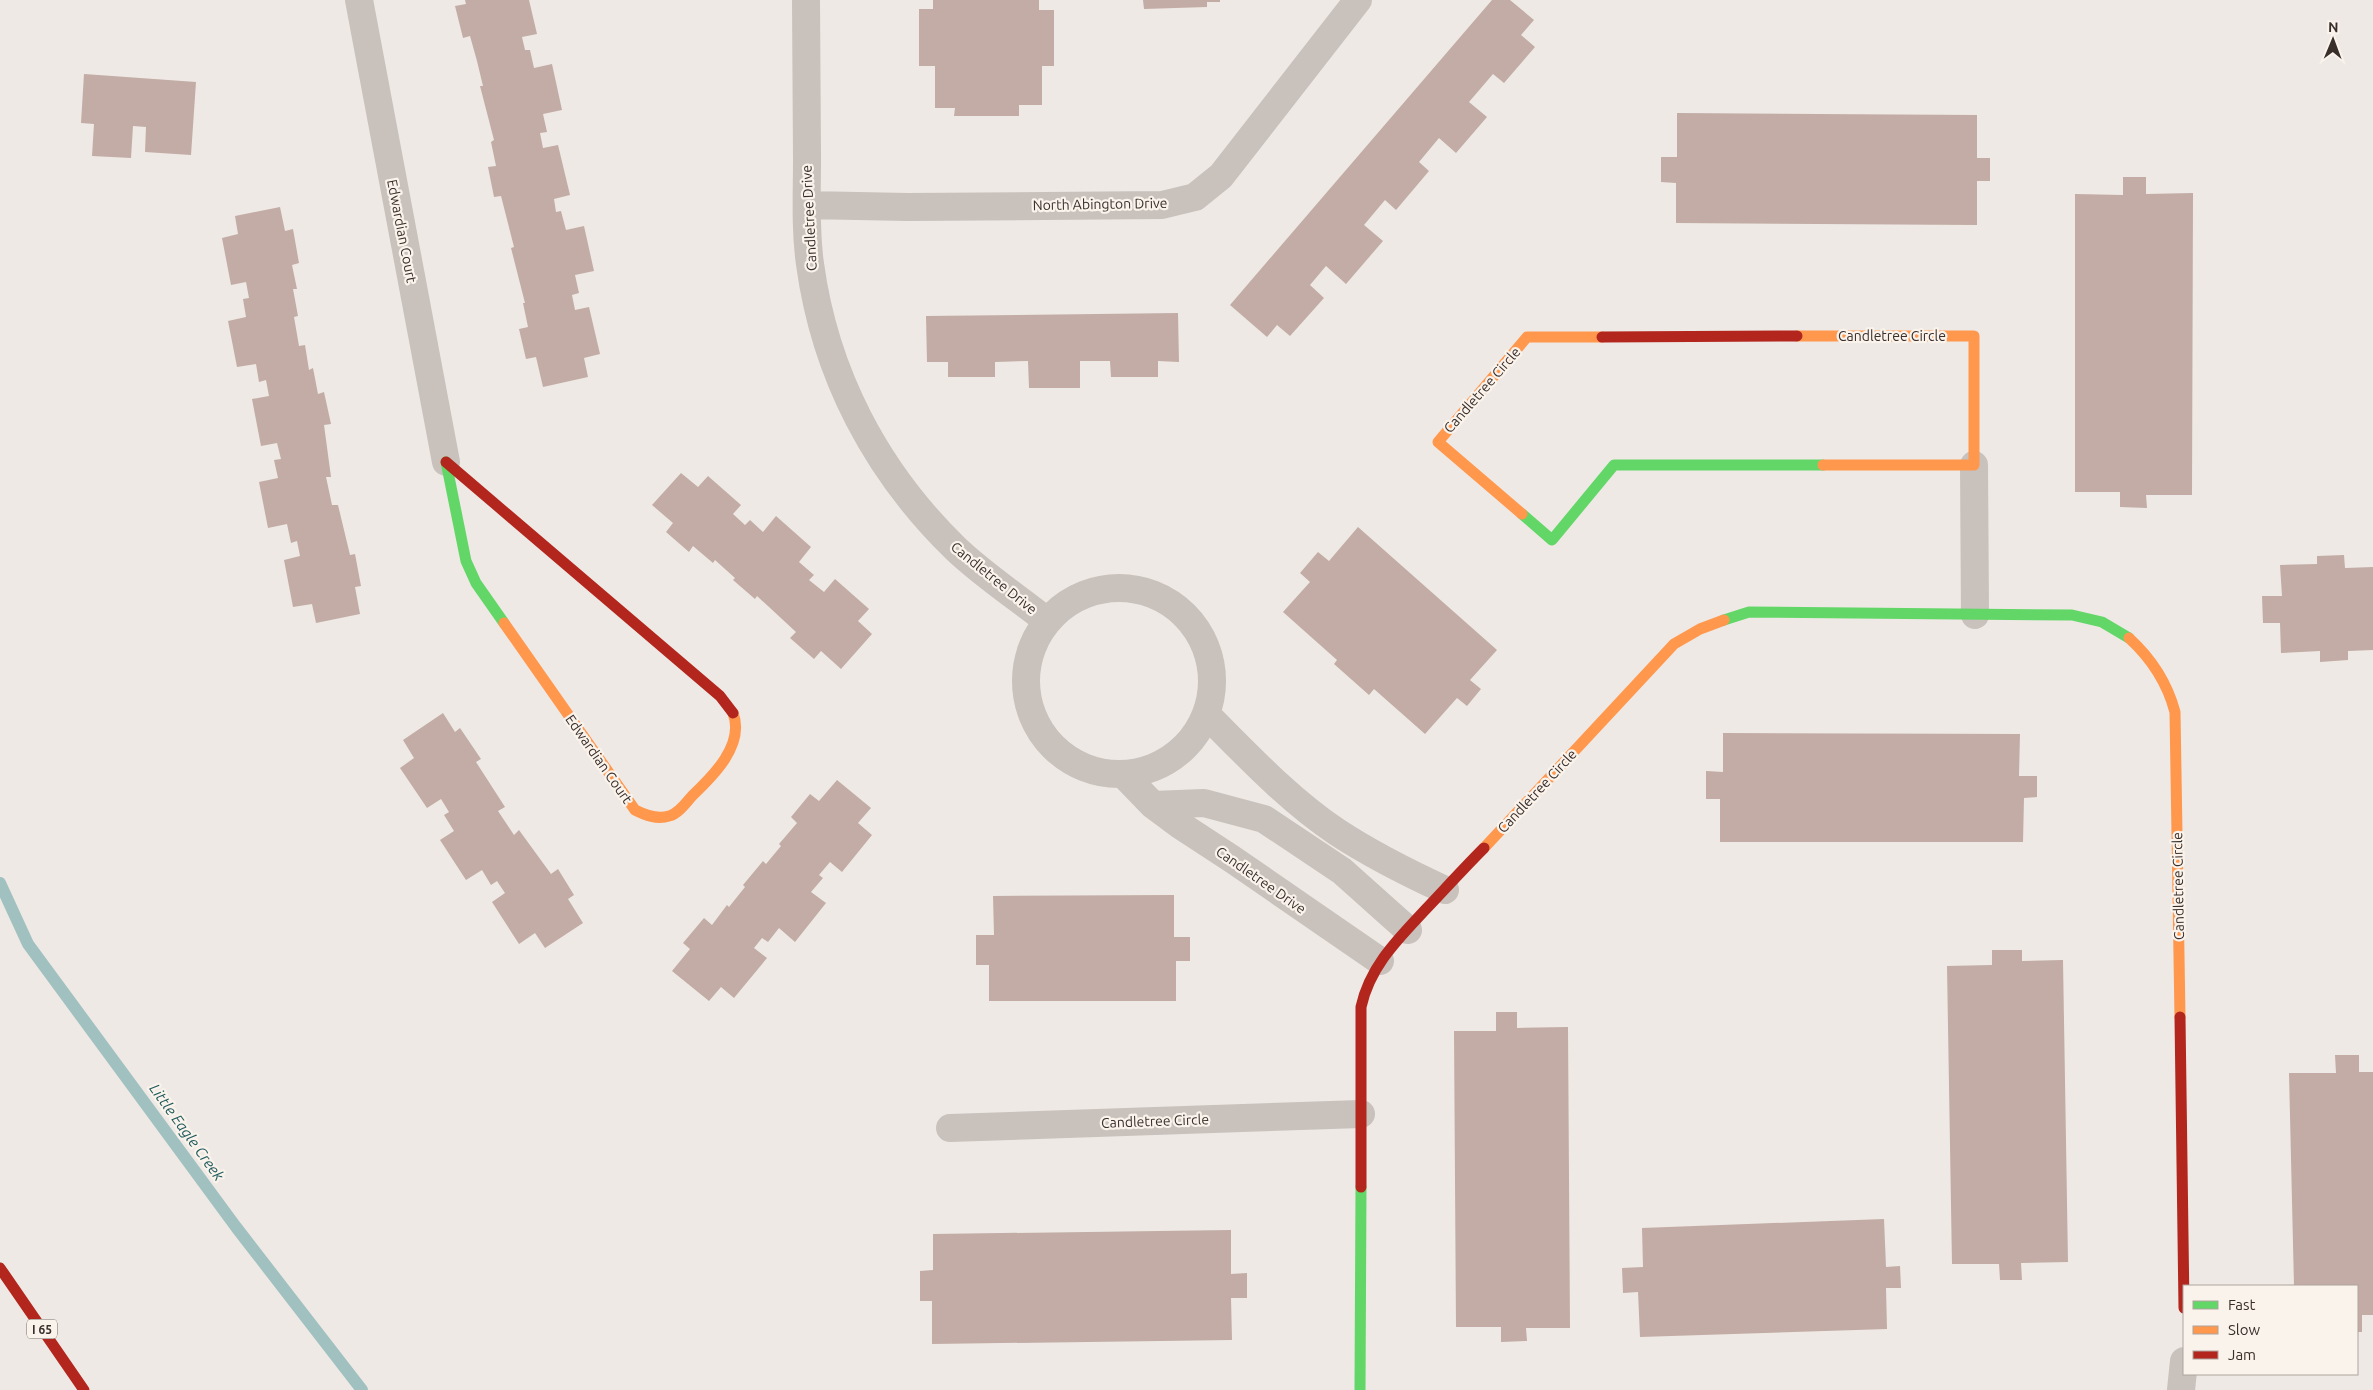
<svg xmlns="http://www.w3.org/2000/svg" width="2373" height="1390" viewBox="0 0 2373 1390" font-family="Ubuntu,sans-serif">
<rect width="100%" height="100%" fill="#eee9e4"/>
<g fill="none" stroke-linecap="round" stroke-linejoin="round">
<path stroke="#a0c1c0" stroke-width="12" d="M0,883L28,944L236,1227L362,1390"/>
</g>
<path fill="#c2aca5" d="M465,0H529L537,34L522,37L525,50H530L534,68L552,64L562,110L543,114L547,132L540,133L543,148L558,145L570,195L554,199L556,212L561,211L566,230L584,226L594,271L575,275L579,293L572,295L575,310L589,307L600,354L584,358L588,377L543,387L536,357L526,359L519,329L528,327L523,303H525L511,248L514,247L501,196L494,197L488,167L496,166L491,142L494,140L480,86H483L477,61L470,36L463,38L455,6L466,4Z
M933,0H1039V10H1054V66H1042V105H1019V116H954L955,108H935V66H919V9H933Z
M1143,0H1220V2H1207V7L1144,9Z
M1492,0H1510L1534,20L1521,35L1535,47L1504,83L1493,74L1469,102L1487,117L1456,153L1439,138L1419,162L1429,171L1396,210L1385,200L1364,225L1383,241L1346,284L1326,266L1310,285L1324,298L1290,336L1277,325L1267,337L1230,305Z
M84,74L196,82L191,155L145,152L146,127L133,126L131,158L92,156L94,124L81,123Z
M1677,113L1977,115V158H1990V181H1977V225L1676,223V183L1661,182V157H1677Z
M2123,177H2146V194L2193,193L2192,495H2146L2147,508L2120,507V492H2075V194L2123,195Z
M280,207L285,231L293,229L299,263L292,265L297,289H293L298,316L294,317L299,346L305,345L309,370L313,368L318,394L324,392L331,424L324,425L331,477H326L332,505H338L350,555L355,554L361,586L355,587L360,614L316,623L312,604L293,607L284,560L300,556L297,541L291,543L287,524L268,528L259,482L278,478L274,460L281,459L277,443L261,446L252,399L269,396L266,380L259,382L256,364L237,367L228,321L246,317L243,299L249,298L246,282L231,285L222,238L238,234L235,216Z
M1178,313L1179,362L1158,361V377H1111L1110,361H1080V388H1029L1028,361L995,362V377H948V362H927L926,316Z
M681,473L698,487L708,476L741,505L733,514L745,525L750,520L763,532L776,516L811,547L799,562L814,575L809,580L824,592L835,579L869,609L858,621L872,634L841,669L821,651L814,659L790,638L796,632L757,596L755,599L733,580L735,578L715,560L713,563L693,546L689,552L666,532L673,523L652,505Z
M1358,527L1497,650L1470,680L1481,689L1467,706L1457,698L1425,734L1374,689L1369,695L1334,664L1337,660L1283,612L1310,582L1300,573L1318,552L1329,561Z
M2344,555L2345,568L2373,567V650L2348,651V660L2320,662V651L2281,653L2280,623H2263L2262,596H2282L2280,565L2317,564V556Z
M443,713L455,732L460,728L481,759L476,762L505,807L498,811L514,835L519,830L551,874L558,869L574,895L568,899L583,923L545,948L535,933L519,944L492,902L505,893L497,881L491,885L482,870L466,880L440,840L454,831L444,815L449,812L441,799L427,808L400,768L414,758L403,740Z
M1723,733L2020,734L2019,776H2037V797L2024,798L2023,842H1720V799H1706V771L1723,772Z
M837,780L871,808L858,823L872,835L842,872L830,862L819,875L823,878L811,892L826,903L795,942L779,928L768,942L762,938L754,948L767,958L734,998L721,987L709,1001L672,971L690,949L683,943L704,918L712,925L727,905L729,907L745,887L743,885L763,861L766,864L781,846L779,844L797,823L791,817L810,794L819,801Z
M1174,895V937H1190V961H1176V1001H989V965H976V935H994L993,896Z
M1992,950H2022V961L2063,960L2068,1262L2021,1263L2022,1280H2000L1999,1264H1952L1947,966L1992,965Z
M1496,1012H1517V1028L1568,1027L1570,1328H1526L1527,1341L1501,1342V1327H1456L1454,1031H1496Z
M2335,1055H2359V1072H2373V1315H2362V1332H2357V1286H2294L2289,1073H2336Z
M1884,1219L1886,1267L1900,1266L1901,1288H1886L1887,1329L1640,1337L1638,1292L1623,1293L1622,1268L1643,1267L1642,1228Z
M1231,1230V1274L1247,1273V1298H1231L1232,1340L932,1344V1301H920V1271L933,1270V1234Z"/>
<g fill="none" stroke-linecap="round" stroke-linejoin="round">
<path stroke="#c8c1bc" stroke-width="28" d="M359,0L446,462
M806,0C806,53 807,106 807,159C807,194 805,229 810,264C825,374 876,471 955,548C983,575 1017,597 1047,621
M807,205L908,207L1162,205L1195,197L1221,176L1358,0
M1974,465L1975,615
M1026 681a93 93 0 1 1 186 0a93 93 0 1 1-186 0Z
M1206,714C1247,755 1289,800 1337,832C1372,855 1408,873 1445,890
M1124,775L1153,805L1180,825L1232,859L1380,961
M1153,805L1204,803L1264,819L1342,871L1408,930
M950,1128L1361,1114
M2181,1390L2184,1361"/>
<path stroke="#63d668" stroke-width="11" d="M446,462L466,561L476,583L504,623
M1522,514L1552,540L1614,465H1823
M1724,620L1749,612L2072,615L2102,622L2129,638
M1360,1390L1361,1187"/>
<path stroke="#ff974d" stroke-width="11" d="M1797,336H1974
M1823,465H1974V336
M1522,514L1438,442L1527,337H1602
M504,623L635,810C645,815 657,820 669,816C678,814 686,803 692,796C713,776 745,745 733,713
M2129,638C2152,659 2167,682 2175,712L2180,1017
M1484,848L1674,644L1700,629L1724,620"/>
<path stroke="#b3261e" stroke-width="11" d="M1602,337L1797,336
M446,462L720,696L733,713
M2180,1017L2184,1308
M1361,1187V1007C1370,966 1398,939 1426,909C1445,889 1464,868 1484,848
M0,1268L84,1390"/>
</g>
<g text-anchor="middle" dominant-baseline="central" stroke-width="4.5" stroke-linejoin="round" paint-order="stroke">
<rect fill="#faf3ec" stroke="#736964" stroke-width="1" x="27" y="1319.5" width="30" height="19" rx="4"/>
<g font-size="12" font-weight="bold" fill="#392e2a">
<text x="42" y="1329">I 65</text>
</g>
<g font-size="14" fill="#392e2a" stroke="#faf3ec">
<text transform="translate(1100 204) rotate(-1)">North Abington Drive</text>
<text transform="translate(809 218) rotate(-93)">Candletree Drive</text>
<text transform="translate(402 231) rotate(79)">Edwardian Court</text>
<text x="1892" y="336">Candletree Circle</text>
<text transform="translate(1482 390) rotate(-49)">Candletree Circle</text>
<text transform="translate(994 578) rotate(39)">Candletree Drive</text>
<text transform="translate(599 759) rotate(55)">Edwardian Court</text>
<text transform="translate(1537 791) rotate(-47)">Candletree Circle</text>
<text transform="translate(1261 880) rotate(35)">Candletree Drive</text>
<text transform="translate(2178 886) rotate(-91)">Candletree Circle</text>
<text transform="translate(1155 1121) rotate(-2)">Candletree Circle</text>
</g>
<g font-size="15" font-style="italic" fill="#1f5a5c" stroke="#faf3ec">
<text transform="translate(187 1132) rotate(54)">Little Eagle Creek</text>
</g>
</g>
<rect x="2183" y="1285" width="175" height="90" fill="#faf3ec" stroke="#ada49e"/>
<rect x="2193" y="1301" width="25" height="8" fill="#63d668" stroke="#ada49e"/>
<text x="2228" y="1310" font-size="15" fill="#392e2a">Fast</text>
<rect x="2193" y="1326" width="25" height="8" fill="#ff974d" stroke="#ada49e"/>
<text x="2228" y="1335" font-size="15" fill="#392e2a">Slow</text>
<rect x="2193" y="1351" width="25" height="8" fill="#b3261e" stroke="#ada49e"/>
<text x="2228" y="1360" font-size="15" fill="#392e2a">Jam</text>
<g transform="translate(2333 40) rotate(1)" stroke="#faf3ec" stroke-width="4" paint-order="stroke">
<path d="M0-4L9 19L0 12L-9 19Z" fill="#392e2a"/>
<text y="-8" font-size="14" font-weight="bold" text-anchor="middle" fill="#392e2a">N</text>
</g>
</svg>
